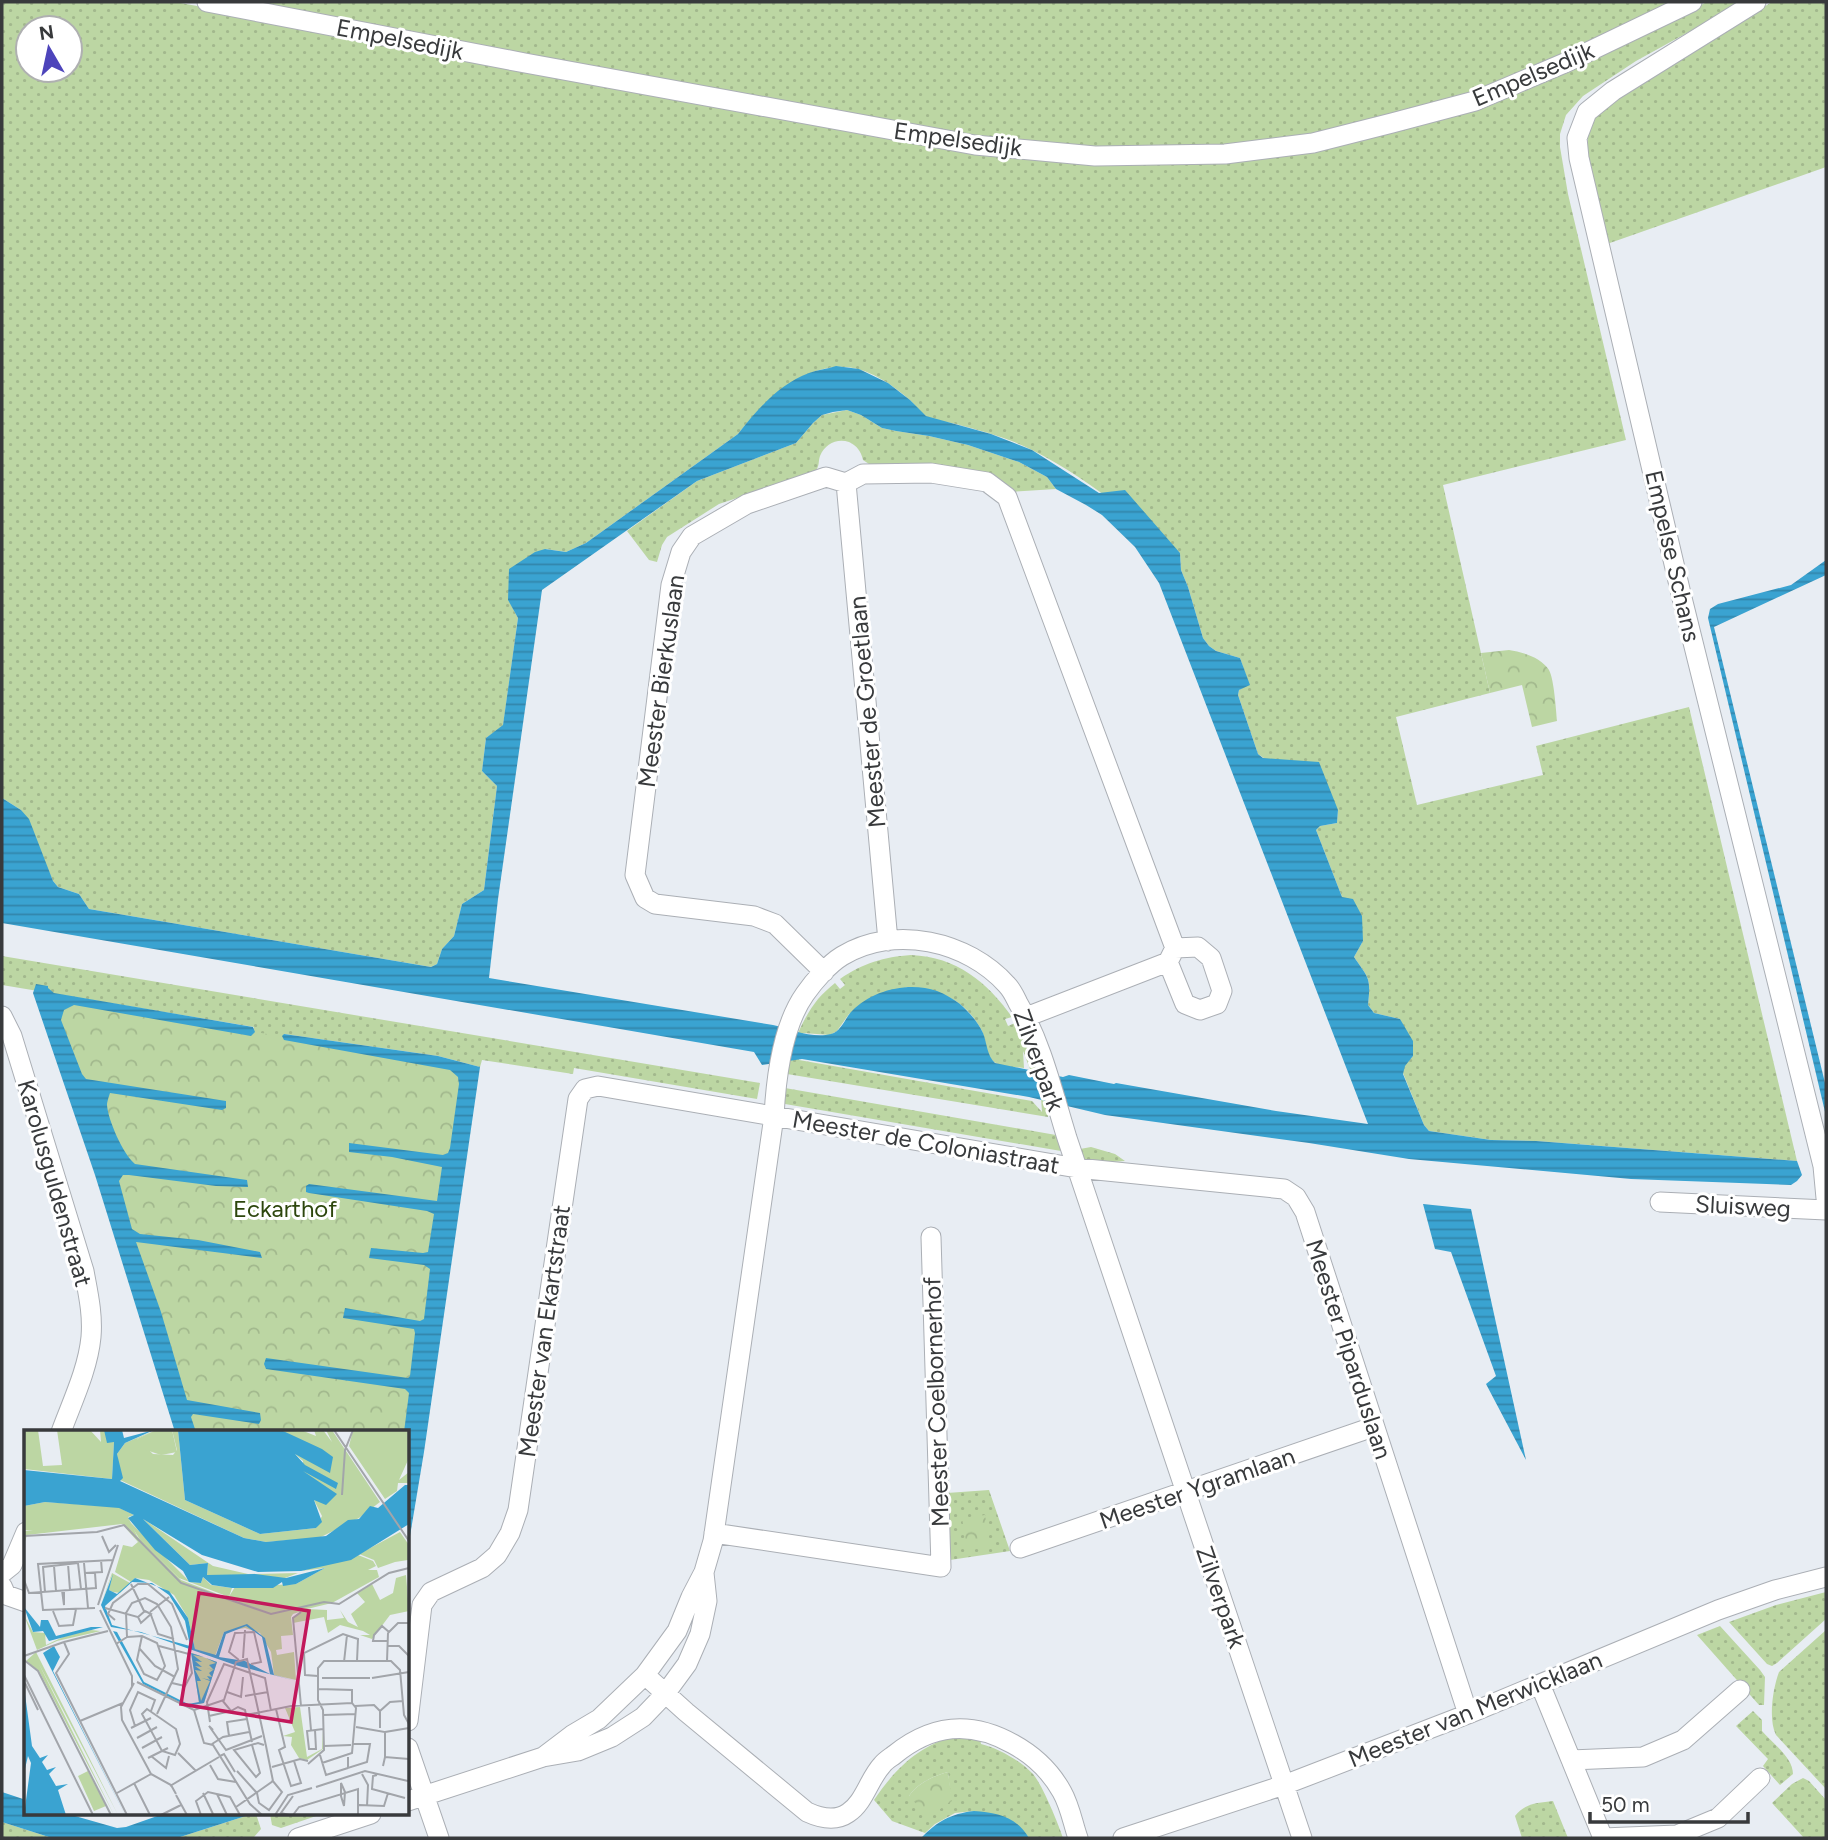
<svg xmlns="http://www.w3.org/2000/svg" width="1828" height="1840" viewBox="0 0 1828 1840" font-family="Figtree,sans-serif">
<defs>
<pattern id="grass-dots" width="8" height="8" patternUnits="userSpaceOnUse" patternTransform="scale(1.75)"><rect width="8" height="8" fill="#bcd6a3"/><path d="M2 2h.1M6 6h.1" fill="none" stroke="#a2b88d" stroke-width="1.8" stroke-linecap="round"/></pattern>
<pattern id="forest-crowns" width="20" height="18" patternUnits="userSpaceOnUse" patternTransform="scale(1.75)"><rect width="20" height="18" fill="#bcd6a3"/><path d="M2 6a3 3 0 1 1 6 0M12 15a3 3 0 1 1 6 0" fill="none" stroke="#a2b88d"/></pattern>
<pattern id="water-rules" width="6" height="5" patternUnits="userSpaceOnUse" patternTransform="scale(1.75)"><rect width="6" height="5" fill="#3aa3d1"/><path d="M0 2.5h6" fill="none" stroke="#3286ab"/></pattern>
</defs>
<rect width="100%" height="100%" fill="#e8edf3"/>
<path fill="url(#grass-dots)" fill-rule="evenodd" d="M2,2H175L639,87L989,155L1287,154L1619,45L1707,2H1743L1636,61L1583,96L1566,115L1560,134V147L1568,194L1626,440L1443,485L1490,693L1396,717L1417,805L1543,775L1536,746L1689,707L1797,1161L1536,1141L1491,1140L1429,1131L1424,1125L1403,1073L1404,1066L1413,1056L1400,1019L1374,1013L1368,1005C1371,977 1369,979 1354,957L1363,941L1342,897L1316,830L1320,826L1337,823L1338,810L1258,754L1238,695L1239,690L1249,684L1240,658L1216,651L1209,646L1203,638L1188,587L1181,570L1180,553C1132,517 1085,476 1032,450C1008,438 982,431 956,424C947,422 934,421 926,416C920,412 915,405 911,401C891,383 863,364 835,367C794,371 762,404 738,434L586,543L566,552L546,549L508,599L518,618L503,726L486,738L482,771L497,786L484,890L462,904L454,936L442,949L437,964L431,967L89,909L79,894L58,887L53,881L21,810L2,798ZM28,28H70V70H28Z
M246,2H1671L1554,59L1476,90L1423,108L1369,123L1253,146H1087L989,138L869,118Z
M1772,2H1826V167L1607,244L1587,155L1588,132L1593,118L1633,86Z
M847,410L861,415L882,428L896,431L929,436L968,445L1019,462L1047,477L1056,489L1010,492L872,466L863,460C861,451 857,446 849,442C837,438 825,444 820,456C818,462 820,465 815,472L719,504L667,537L662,545L657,562L649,560L627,531L697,481L796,443L813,423L822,415Z
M911,955C957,957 987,982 1012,1017L1005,1019L1008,1026L1015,1023C1028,1047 1047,1090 1048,1117L787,1074C790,1048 802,1019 818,999C823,993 829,988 835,983L840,989L845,985L840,979C863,963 884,957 911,955ZM907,987C939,989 964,999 981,1029C986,1038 985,1052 992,1060C998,1067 1015,1067 1024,1068L1023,1051L1041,1097L1042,1112L1032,1101L799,1060L803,1033L830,1035L837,1031L849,1014Z
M2,956L760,1083L757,1099L574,1068L573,1074L482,1060L480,1067L438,1056L284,1034L196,1432L254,1027L2,985Z
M785,1088L1056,1135L1061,1151L785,1104Z
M1091,1147L1115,1154L1125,1161L1111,1162L1087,1169L1080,1149Z
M989,1490L1010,1551L950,1560L947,1493Z
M1826,1592V1619L1777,1663L1772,1666L1767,1664L1729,1622L1776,1605Z
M1720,1626L1760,1670L1765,1677L1764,1705H1759L1697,1635Z
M1826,1630V1789L1776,1735C1768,1719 1773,1688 1779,1672Z
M1753,1711L1762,1720V1731C1772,1743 1793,1757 1793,1774L1780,1785L1763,1766L1768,1759L1736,1726Z
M956,1736L980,1738L981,1744C998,1748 1021,1761 1033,1774C1043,1786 1058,1823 1063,1838H1029L1025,1833L974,1811L955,1813L935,1824L925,1833L892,1821L874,1800C895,1769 919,1745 956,1736ZM948,1772L951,1801L909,1796C918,1783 933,1776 948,1772Z
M1803,1778L1809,1781L1826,1800V1838H1804L1772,1803L1792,1784Z
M1553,1801L1568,1838H1522L1515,1816C1525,1803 1538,1803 1553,1801Z
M252,1814H256L261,1829L253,1838H177Z
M270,1814H322L281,1828L272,1825Z
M2,1822L52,1838H2Z"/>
<path fill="url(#forest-crowns)" d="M1509,650C1522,652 1541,657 1549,670C1554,679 1556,709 1557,721L1532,727L1522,685L1490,693L1481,653Z
M39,995L478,1070L408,1432H180Z
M985,1515L990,1545L967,1549L962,1518Z
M948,1772L952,1801L928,1817L909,1796C918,1783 933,1776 948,1772Z"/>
<path fill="url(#water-rules)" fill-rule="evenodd" d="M836,366L859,369L888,383L910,400L926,416L991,434L1032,450L1099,493L1125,490L1180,553L1181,570L1188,587L1203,638L1209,646L1216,651L1240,658L1250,685L1239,690L1238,695L1258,754L1263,758L1319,762L1338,810L1337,823L1320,826L1316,830L1342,897L1353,899L1362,916L1363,941L1354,957C1369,979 1371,977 1368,1005L1374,1013L1400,1019L1413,1041V1056L1405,1066L1403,1074L1424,1125L1429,1131L1491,1140L1536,1141L1797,1161L1802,1175L1797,1181L1791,1185L1631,1179L1409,1159L1309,1143L1105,1115L1029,1097L802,1059L762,1065L754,1052L2,923V798L21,810L29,819L53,881L58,887L79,894L89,909L431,967L437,964L442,949L454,936L462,904L484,890L497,786L482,771L486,738L503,725L518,618L508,600L509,569L535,552L545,549L566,552L586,543L738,434C757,410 779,384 809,373C817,370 827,369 836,366ZM847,410L861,415L882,428L896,431L929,436L968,445L1019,462L1047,477L1056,489L1086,505L1102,515L1135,547L1159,583L1368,1124L1276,1111L1116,1083L1114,1084L1069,1075L1063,1077L995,1063C987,1056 987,1043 983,1033C978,1022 969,1012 960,1004C953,999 945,994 937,991C909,981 872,990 852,1011C845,1018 841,1032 831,1034C813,1039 790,1029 773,1025L489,978L498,899L542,590L697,481L796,443L813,423L822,415L833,412Z
M1826,560V575L1714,627L1826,1087V1116L1708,618L1710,609L1718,604L1791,585Z
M36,984L48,986V988L54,993L253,1027L255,1032L251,1036L74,1005L64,1010L61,1020L82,1074L86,1079L226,1101V1108L222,1110L110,1093C109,1096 107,1102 107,1105C108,1120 123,1154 135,1164L247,1180L248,1187L216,1186L129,1175H123L119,1181L132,1229L140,1234L198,1240L260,1252L262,1258L136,1242L161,1312L187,1400L260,1413L261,1420L259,1424L193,1414L191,1417L196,1432H175L95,1175L33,993Z
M284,1034L438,1056L480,1067L424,1452L408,1548V1432H404L409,1393L405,1389L266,1369L264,1364L266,1358L408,1378L410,1376L415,1333L414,1329L343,1318L345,1308L420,1321L424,1319L430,1269L424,1265L369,1258L371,1248L423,1253L428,1252L434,1214L427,1211L309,1193L306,1192V1186L309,1184L437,1201L442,1167L392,1157L349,1152V1143L443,1155L448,1153L450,1148L459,1084L458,1077L450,1070L284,1040L282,1036Z
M1423,1204L1471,1209L1526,1460L1486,1384L1496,1376L1451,1252L1435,1249Z
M2,1792L26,1800V1814H68L117,1828L126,1827L163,1814H252L177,1838H52L2,1822Z
M974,1811C997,1813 1016,1816 1029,1838H921C938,1821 950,1814 974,1811Z"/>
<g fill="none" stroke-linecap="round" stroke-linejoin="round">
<g stroke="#abafb5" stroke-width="21">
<path id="minor" d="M207,2L525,63L975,145L1095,156L1225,154L1313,143L1392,123L1475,101L1567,62L1692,2
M1756,2L1613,91L1587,112L1577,138L1579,158L1682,598L1823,1166L1826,1198
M846,483L888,941
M1168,962L1185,1004L1200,1010L1217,1004L1222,991L1211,958L1198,947L1175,948
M824,972L775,924L754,916L655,904L645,898L635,875L671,585L681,552L692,536L747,504L826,477L846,483L863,474L931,473L987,482L1007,497L1175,948L1168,962L1026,1017
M2,1016L12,1036L84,1271C88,1293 93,1314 91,1337C88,1369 72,1402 61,1432
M1660,1202L1826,1210
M714,1533L941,1567L931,1237
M1020,1548L1373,1427
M2,1573L12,1565L26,1532
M2,1586L6,1595L26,1602
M645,1675L686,1712L807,1812C820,1818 835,1822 848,1813C864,1803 869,1779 882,1765C885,1761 890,1758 894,1755C932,1724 970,1720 1013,1744C1033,1755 1051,1772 1062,1792C1070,1806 1073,1824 1078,1838
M1540,1684L1603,1838
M408,1721L422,1605L431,1592L482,1568L497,1555L510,1533L518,1510L578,1099L585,1089L598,1086L1077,1168L1284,1189L1296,1197L1305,1212L1468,1714
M408,1748L439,1838
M543,1757L572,1735L599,1719L645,1675L677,1631L691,1597L704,1572L713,1541L774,1116C776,1078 783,1025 805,994C814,981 829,964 842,956C894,924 968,941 1007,985C1012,990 1015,997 1018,1003C1042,1044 1053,1093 1067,1138L1302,1838
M1571,1760L1643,1757L1683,1740L1740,1690
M408,1801L543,1757L578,1751L612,1737L643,1717L665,1694L687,1664L700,1634L707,1601L704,1573
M298,1838L371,1814
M1123,1838L1284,1785L1468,1714L1718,1610L1775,1590L1826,1577
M1603,1838L1677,1835L1718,1818L1760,1778"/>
</g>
<use href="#minor" stroke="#fff" stroke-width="19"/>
</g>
<g text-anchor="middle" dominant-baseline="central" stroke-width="6" stroke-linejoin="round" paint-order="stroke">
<g font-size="24" fill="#383a3c" stroke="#fff">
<text transform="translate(400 39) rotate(11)">Empelsedijk</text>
<text transform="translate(1533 74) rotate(-23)">Empelsedijk</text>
<text transform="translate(958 139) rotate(8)">Empelsedijk</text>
<text transform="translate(1673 556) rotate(77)">Empelse Schans</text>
<text transform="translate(661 681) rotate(-82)">Meester Bierkuslaan</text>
<text transform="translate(867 712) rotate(-95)">Meester de Groetlaan</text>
<text transform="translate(1039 1060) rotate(70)">Zilverpark</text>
<text transform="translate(926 1142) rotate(10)">Meester de Coloniastraat</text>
<text transform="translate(55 1183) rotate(74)">Karolusguldenstraat</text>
<text transform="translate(1743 1206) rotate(3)">Sluisweg</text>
<text transform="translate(544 1331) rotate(-82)">Meester van Ekartstraat</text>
<text transform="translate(1349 1349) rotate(72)">Meester Piparduslaan</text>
<text transform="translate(936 1402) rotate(-92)">Meester Coelbornerhof</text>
<text transform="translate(1197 1488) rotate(-19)">Meester Ygramlaan</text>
<text transform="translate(1221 1597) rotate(71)">Zilverpark</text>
<text transform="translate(1475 1709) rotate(-22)">Meester van Merwicklaan</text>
</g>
<g font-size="24" fill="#2d460d" stroke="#fff">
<text x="285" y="1208">Eckarthof</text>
</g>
</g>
<g transform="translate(24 1430)">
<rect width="385" height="385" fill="#e8edf3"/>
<path d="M0,0H14L19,36L38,35L33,0H66L77,12L76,0H80L90,12L88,49L0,39ZM132,0L113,9L129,24L149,25L153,20L148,0H154L161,70L236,104L292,98L298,86L290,70L308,62L285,48L279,42V31L271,24L304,25L257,0H277L292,6L290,0H299L308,12L302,0H308L356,72L335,88L295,108L242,112L220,108L96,50L93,24L101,13ZM329,0H385V28L375,50L385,42V53H374L373,61L361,69L325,16ZM21,72L94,77L110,85L104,87L113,106L157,150L204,168L211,157L272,154L301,138L277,141L334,125L349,131L352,136L344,140H353L355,147L308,173L283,179L303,180V190L320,188L316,180L324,192L334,197L327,184L341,172L333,163L348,154L356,170L369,163L372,148L382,145L385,181L366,185L348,209L336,205H346L339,201L316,195L304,203L300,187L269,193V188L278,181L269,184L267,187L269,205L257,206L258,219L252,220L253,225L270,222L272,250L250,245L247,222L236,203L221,198L200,202L191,226L171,219L164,188L150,165L125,150L111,148L107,152L91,142L99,115L108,117L114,112L98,94L3,105L0,115V101L9,100H0V76ZM118,88L189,136L224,144L274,143L261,148L183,145L184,133L166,135ZM376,102L385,115V135L384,130L371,132L354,138L350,130L335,124ZM88,143L106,153L96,163L89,162L85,160L88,145L77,175ZM0,185L9,202L21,203L22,215L39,207L51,203L67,200L77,201L33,211L13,220ZM12,222L94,385L15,234L90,385L15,241L2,231ZM276,277L283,327L298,319V300L299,319L283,330L275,328L267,315L268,307L259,306L271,302L261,278ZM64,341L82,376L70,381L54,346Z" fill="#bcd6a3"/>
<path d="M132,0H148L153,22L137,25L119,19L113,9ZM102,88L166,152L177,153L179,147L187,155L208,158L205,167L155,148L117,111ZM168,223L193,232L180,273L175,274Z" fill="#bcd6a3"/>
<path d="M80,0H98L100,8L130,0L101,13L93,24L99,48L96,51L220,108L242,112L302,106L324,90L335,89L346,76L354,78L381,55H385V94L327,130L277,141L234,142L178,125L119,89L166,135L184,133L183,145L231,144L262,148L301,138L272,154L259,156L258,152L249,158H208L188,155L179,147L177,153L165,152L159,141L131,120L104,88L110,85L95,78L21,72L0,76V40L88,49L90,12L83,13ZM154,0H257L298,19L309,27L306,43L271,24L281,35L314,53L312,59L279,41L313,64L302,75L290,70L298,92L292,98L236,104L161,70ZM89,144L85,160L93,164L111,148L145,161L164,188L171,219L192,225L200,202L223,194L241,208L250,245L272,251L211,235L117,202L87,197L77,175ZM108,152L128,153L145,165L161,191L166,216L88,195L81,176ZM222,196L238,207L246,244L221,231L195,227L202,204ZM0,177L16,197L17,190H24L32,206L67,197H79L25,211L19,201L9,202ZM89,201L93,202L120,252L164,274L175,272L167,223L180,227L169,225L178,232L171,231L178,237L171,236L178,241L171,240L177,251H173L177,271L186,251L178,248L186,250L183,246L188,247L185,243L189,240L182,238L190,240L185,235L192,233L182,228L193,232L180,273L163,276L119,254ZM30,216L36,227L29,241L101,385L19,223ZM0,257L8,316L16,328L24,325L18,332L23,340L32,337L25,344L32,356L44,354L34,360L42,385H0L7,333L4,326L0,343Z" fill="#3aa3d1" fill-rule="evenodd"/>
<path fill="none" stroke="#a2a5aa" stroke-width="2" d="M310,0L385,111M318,65L321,20L329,0M0,106L73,102L100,95L157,153L247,184L300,172L315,174L365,143L385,138M78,106L85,122L92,115M60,133L64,178M44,134L46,160M30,136L32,161M61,143L78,142L77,130M0,150L5,163L72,158L71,143M107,154L120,181M38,160L40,175V160M21,162L19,137L54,133L57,159M74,175L94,115M71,178L19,180L14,134L89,130M81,178L114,187L117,193L127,184L121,181L114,187M76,180L108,246V256M29,181L35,196L49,195L52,179M126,182L145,167M277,182L269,188L277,276M127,185L134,204L150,209M91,190L84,184L89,173L114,154H124L148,174L163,210M103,207L118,206L133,213L141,236L133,250L120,244L113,230L118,206M363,211H349L350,205L358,196L365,202M40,212L45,224L32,243L103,385M40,212L84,201M92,214L103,207L102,183L108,173L121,168L133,174L147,197L154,239L133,284M135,216L165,224L168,243L161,256L148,253M364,216H375L385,226M115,218L131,236L151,247M0,226L40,212M219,228L221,200M0,230L14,241L87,385M215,230L205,222L211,203L230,202L237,232L227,234M363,231L364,203L374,193H385M320,232L323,205M0,245L69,385M294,246L281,245L280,223L319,204L334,209L333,231M298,248H346M348,248L385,242M113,252L170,280L180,313L189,315L226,374L238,385M1,253L14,280M110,253L97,277L98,290L127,344L147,355L152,364M294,259L328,260V273M203,262L217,267L219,247M221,266L244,262M198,270L207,281L214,277L221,280L228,312M331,276L350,275L356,281M285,277L287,300M123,279L152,299L156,314L151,325L138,321L118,284ZM252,279L261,317L255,320L267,356L277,353L270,331M170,280L200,270L212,232L223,229L242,316M222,285L267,276L328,273L332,278L328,323L298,333M299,285L332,284M185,286L207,281M56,291L99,273M186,292L183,272L200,234L241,248L247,281M111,296L106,280L114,262L131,270L127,281M332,297L361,302V327M107,298L127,288M356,298V281L366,272L379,271M189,300L185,296L202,320L238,306M291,300L292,319H285L283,301L299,299M361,302L385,298M205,306L203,292L223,289M113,308L133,297M188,314L199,307L225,302M228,315L236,343L232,347L210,320L234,313L240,315M300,316L327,315M118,318L138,307M154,323L172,341M296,325L302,345L324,338M127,326L142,338L145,326M196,326L200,324L211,342M324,327V338L343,332L346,314H328M124,328L144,318M284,334L300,320L299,280L294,270V238L300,231H367L376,240L380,285L385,294M186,335L194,349L212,352M359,336L361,327L385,329M248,337L276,329L284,331M213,341L233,363L235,373L245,380L258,362L248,350M338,344L344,355L343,376M353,345L349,346L348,359L381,368M110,353L126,385M317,353L321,362L320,376L317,366ZM146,356L195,327M292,357L341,341L384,351M93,363L127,344M179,363L189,384M193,364L203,385M152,365L163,385M335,375L360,376L364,363M212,377L249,351L242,316M137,385L157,375M177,385L172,371L184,362L206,367L216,385M251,385L264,365L288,358M265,385L257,383L269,366M269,385L275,377L334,359V384"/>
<path fill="#c2185b" fill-opacity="0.15" stroke="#c2185b" stroke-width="3.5" d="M175,163L285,181L267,292L157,274Z"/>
<rect width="385" height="385" fill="none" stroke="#383a3c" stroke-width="3.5"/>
</g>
<rect width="1828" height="1840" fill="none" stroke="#383a3c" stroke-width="7"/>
<g transform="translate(49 49) rotate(351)"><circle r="33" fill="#ffffff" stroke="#afb0b1" stroke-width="2"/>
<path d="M0-5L12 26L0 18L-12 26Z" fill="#4d44bb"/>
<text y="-10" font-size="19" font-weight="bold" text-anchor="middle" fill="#383a3c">N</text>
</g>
<path d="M1590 1812v10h158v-10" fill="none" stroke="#383a3c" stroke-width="3.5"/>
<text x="1601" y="1812" font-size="21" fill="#383a3c" stroke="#ffffff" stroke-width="5" paint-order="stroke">50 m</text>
</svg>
